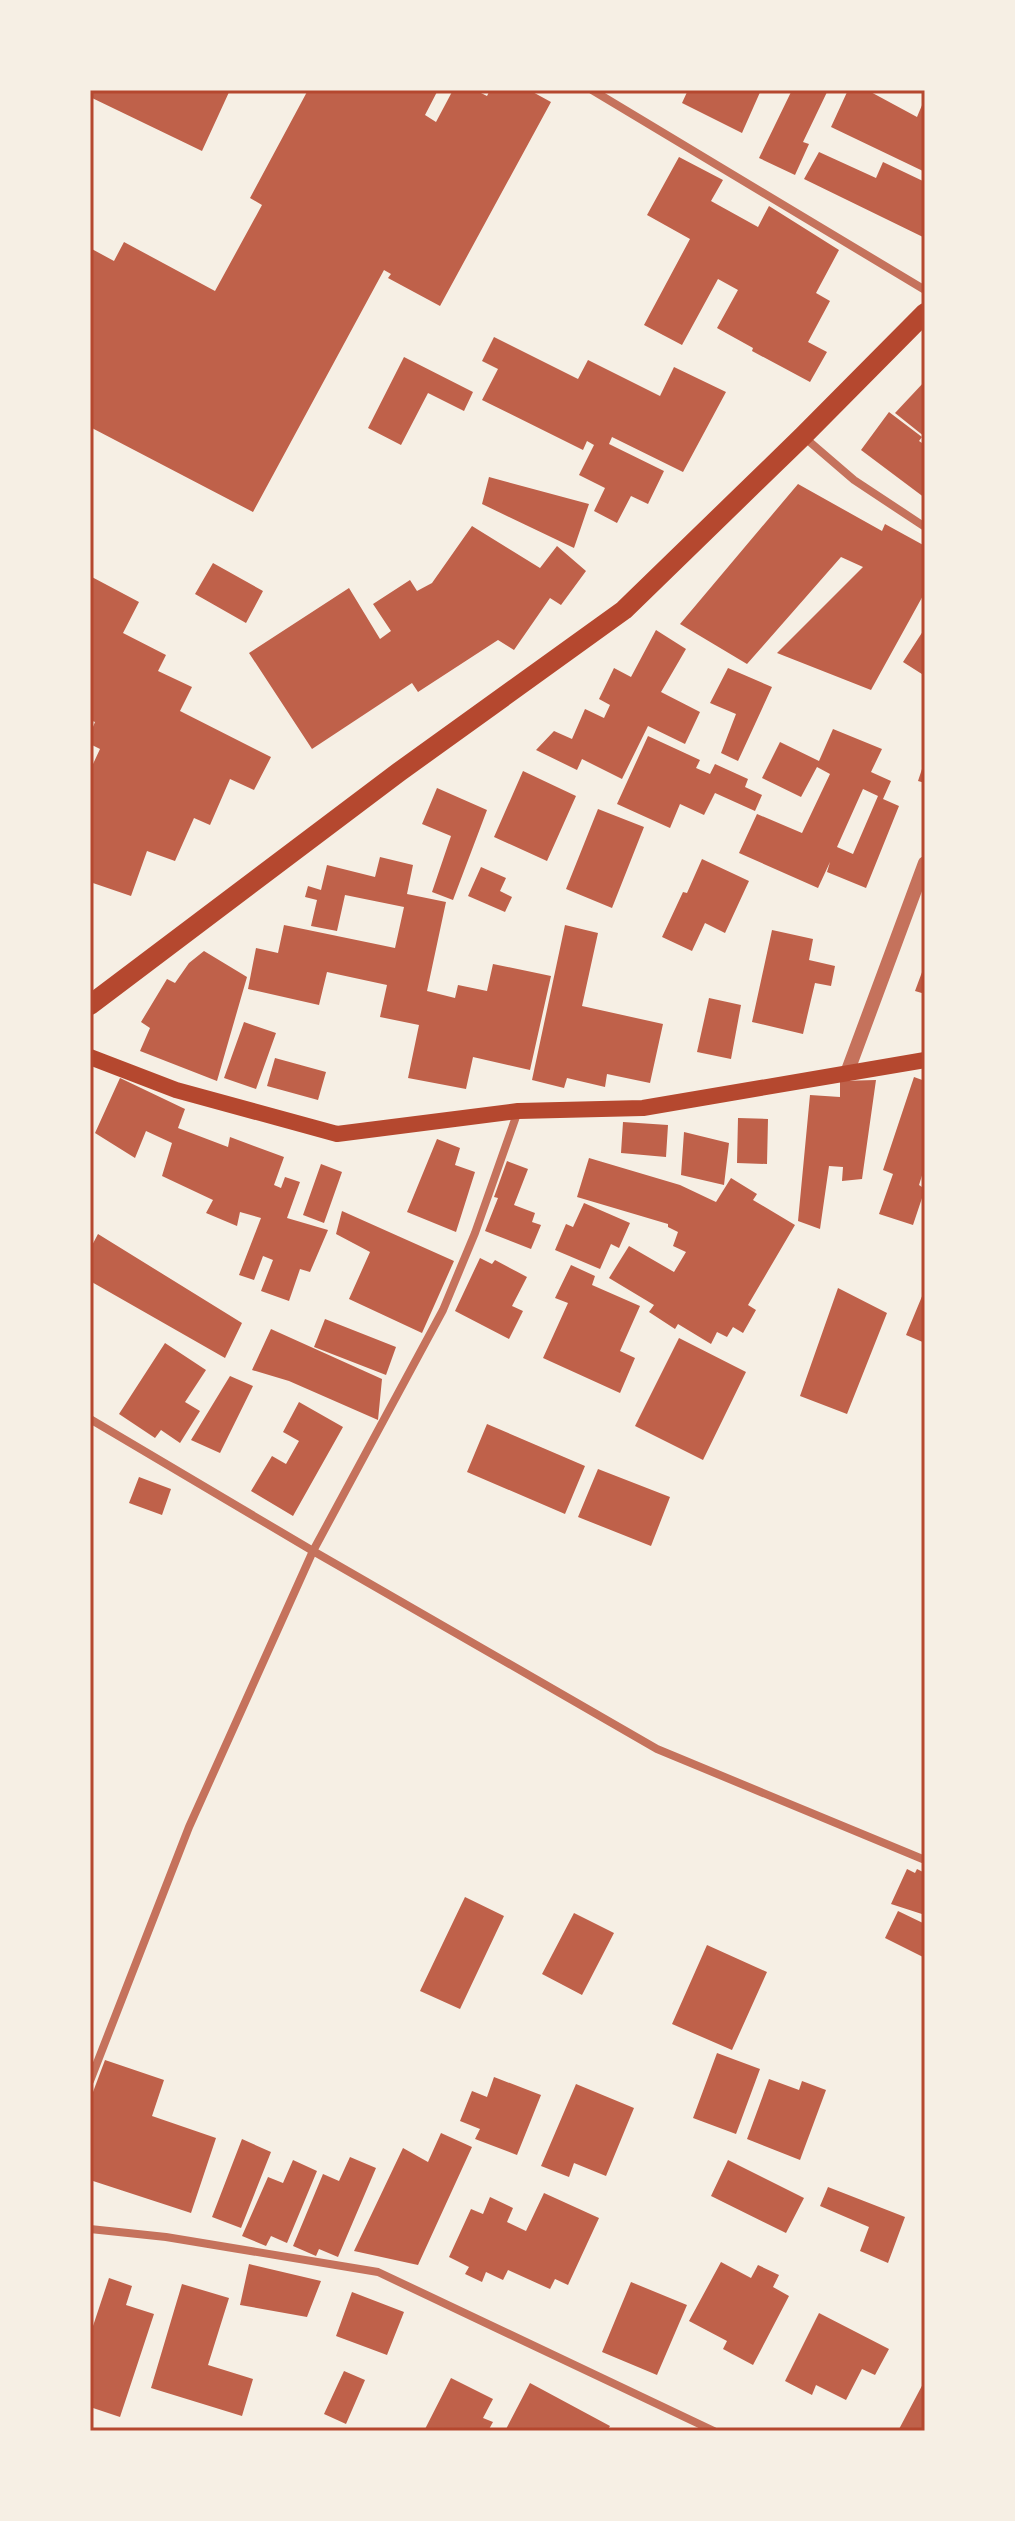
<svg xmlns="http://www.w3.org/2000/svg" width="1015" height="2521" viewBox="0 0 1015 2521" font-family="'Open Sans',sans-serif">
<rect width="100%" height="100%" fill="#f6efe4"/>
<path fill="#bf614a" fill-rule="evenodd" d="M90,90H230L202,151L90,97Z
M308,90H438L425,115L436,122L453,90H475L487,96L490,90H529L551,102L440,306L388,278L391,274L384,270L253,512L90,427V248L114,261L124,242L215,291L262,205L250,198Z
M688,90H761L742,133L682,103Z
M792,90H828L803,142L809,144L795,175L759,158Z
M848,90H867L917,117L925,98V172L831,127Z
M819,152L876,178L883,162L925,182V238L804,179Z
M679,157L723,180L711,201L758,227L769,206L839,250L816,293L830,301L808,342L827,352L810,382L752,351L753,348L717,328L738,290L718,279L682,345L644,325L690,239L647,215Z
M494,337L578,379L588,360L660,396L674,367L726,392L683,472L612,437L609,444L664,471L648,504L631,496L617,523L594,511L605,488L579,475L594,445L587,441L583,450L482,400L498,369L482,361Z
M404,357L473,392L464,411L428,393L401,445L368,428Z
M925,381V437L895,413Z
M889,412L922,437L919,441L925,445V498L861,450Z
M489,477L589,504L574,548L482,504Z
M798,484L882,531L885,524L925,546V592L871,690L777,653L863,567L841,557L747,664L680,624Z
M472,526L540,568L557,546L586,571L561,605L550,598L514,650L498,640L418,692L412,683L312,749L249,653L349,588L380,639L391,631L373,604L410,580L417,591L432,583Z
M213,563L263,591L246,623L195,594Z
M90,576L139,602L123,633L166,655L158,671L192,687L180,711L271,757L254,790L230,779L210,825L194,818L175,861L147,851L131,896L90,882V763L93,764L100,749L90,744V734L95,722L90,720Z
M925,628V676L903,662Z
M656,630L686,649L661,692L700,712L685,744L648,726L622,779L582,759L577,770L536,750L554,731L572,739L585,709L604,718L610,705L599,699L614,668L631,677Z
M728,668L772,687L738,761L721,753L736,714L710,703Z
M833,729L882,749L871,772L891,781L883,799L899,806L866,888L827,872L830,862L818,888L739,853L757,814L802,833L830,774L817,767L801,797L762,778L780,742L819,761ZM863,789L878,796L853,854L837,847Z
M648,736L700,760L696,768L710,774L715,764L748,779L745,787L762,795L755,811L715,793L704,815L680,804L670,828L617,804Z
M925,760V783L918,781Z
M523,771L576,796L547,861L494,837Z
M437,788L487,810L453,900L432,892L451,836L422,824Z
M598,809L644,827L612,908L566,889Z
M380,857L413,865L407,894L446,902L427,991L455,998L458,985L487,991L493,964L551,976L530,1070L473,1057L466,1089L408,1078L419,1025L380,1017L387,985L327,972L319,1005L248,989L256,948L278,953L284,925L395,948L404,907L345,895L337,931L311,926L317,900L305,897L308,886L321,890L327,865L375,877Z
M702,859L749,881L725,933L705,923L692,951L662,937L683,892L687,893Z
M481,867L506,878L500,891L512,897L505,912L468,896Z
M565,925L598,933L582,1006L663,1024L650,1083L607,1074L605,1087L567,1078L564,1088L532,1080Z
M772,930L813,939L809,960L835,966L831,986L815,983L803,1034L752,1022Z
M204,951L247,977L217,1081L140,1051L150,1028L141,1022L167,979L175,983L189,963Z
M925,964V994L915,991Z
M709,998L741,1005L731,1059L697,1052Z
M244,1022L276,1033L256,1089L224,1078Z
M275,1058L326,1072L318,1100L267,1086Z
M914,1077L925,1081V1166L919,1185L925,1189L913,1225L879,1214L893,1174L883,1170Z
M120,1078L185,1109L178,1128L228,1147L230,1137L284,1157L274,1185L281,1188L285,1177L300,1182L287,1218L328,1230L310,1272L300,1269L289,1301L261,1291L273,1260L263,1256L254,1280L239,1275L261,1218L240,1212L237,1226L206,1213L213,1200L162,1176L172,1143L146,1131L135,1158L95,1133Z
M876,1080L862,1179L842,1181L843,1167L829,1166L820,1229L798,1221L810,1095L840,1097V1081Z
M738,1118L768,1119L767,1164L737,1163Z
M623,1122L668,1125L666,1157L621,1153Z
M684,1132L729,1143L724,1185L681,1175Z
M437,1139L460,1148L455,1165L475,1172L456,1232L407,1212Z
M589,1158L680,1185L716,1202L731,1178L757,1194L753,1200L795,1225L748,1305L756,1310L743,1333L733,1327L727,1337L717,1332L711,1344L678,1324L675,1329L649,1312L654,1305L609,1278L629,1246L674,1272L686,1252L673,1246L678,1232L668,1227V1224L577,1197Z
M507,1161L528,1169L514,1205L535,1213L532,1222L541,1225L531,1249L485,1231L498,1198L494,1197Z
M321,1164L342,1172L324,1223L303,1215Z
M584,1203L630,1223L619,1248L611,1244L600,1269L555,1250L566,1224L573,1227Z
M342,1211L454,1261L422,1333L349,1299L370,1252L336,1234Z
M98,1234L242,1323L225,1358L90,1281V1249Z
M480,1258L492,1264L495,1260L527,1277L512,1306L523,1311L509,1339L455,1311Z
M571,1265L595,1276L592,1285L640,1306L620,1351L635,1358L620,1393L543,1358L568,1303L555,1298Z
M838,1288L887,1313L847,1414L800,1396Z
M925,1289V1343L906,1335Z
M325,1319L396,1347L386,1375L314,1347Z
M271,1329L382,1379L378,1420L289,1381L252,1370Z
M679,1338L746,1372L703,1460L635,1426Z
M165,1343L206,1370L185,1402L200,1411L180,1443L161,1430L155,1438L119,1414Z
M230,1376L253,1386L220,1453L191,1440Z
M299,1402L343,1427L293,1516L251,1491L272,1456L286,1464L299,1441L283,1432Z
M487,1424L585,1466L565,1514L467,1472Z
M598,1469L670,1497L651,1546L578,1517Z
M139,1477L171,1489L162,1515L129,1503Z
M907,1869L915,1873L917,1869L925,1873V1915L891,1904Z
M465,1897L504,1916L460,2009L420,1991Z
M898,1911L925,1924V1958L885,1938Z
M574,1913L614,1933L582,1995L542,1974Z
M707,1945L767,1972L732,2050L672,2024Z
M717,2053L760,2069L736,2134L693,2118Z
M105,2060L164,2080L152,2116L216,2138L191,2213L90,2180V2100Z
M494,2077L541,2095L517,2155L475,2139L480,2129L460,2121L472,2091L487,2097Z
M769,2079L799,2090L802,2081L826,2090L800,2160L747,2139Z
M576,2084L634,2108L606,2176L574,2163L569,2177L541,2166Z
M441,2133L472,2147L418,2265L354,2251L403,2148L428,2162Z
M242,2139L271,2152L241,2228L212,2217Z
M350,2157L376,2168L338,2257L319,2249L316,2256L293,2246L323,2174L339,2181Z
M293,2160L317,2171L287,2243L271,2236L266,2246L242,2236L268,2177L283,2183Z
M728,2160L804,2198L786,2233L711,2196Z
M828,2187L905,2217L888,2263L860,2251L869,2227L820,2206Z
M544,2193L599,2218L568,2285L555,2279L550,2289L508,2270L503,2280L486,2272L482,2282L465,2274L469,2267L449,2257L471,2209L483,2214L490,2197L513,2208L507,2222L526,2231Z
M721,2262L751,2278L758,2265L779,2275L773,2287L789,2296L753,2365L723,2349L727,2341L689,2321Z
M249,2264L321,2281L307,2317L240,2305Z
M109,2278L132,2286L126,2305L154,2314L120,2417L90,2407V2335Z
M631,2282L687,2305L657,2375L602,2352Z
M182,2284L229,2298L208,2365L253,2379L242,2416L151,2388Z
M352,2292L404,2312L387,2355L336,2336Z
M819,2313L889,2349L875,2375L862,2369L846,2400L816,2385L812,2395L785,2381Z
M344,2371L365,2380L346,2424L324,2414Z
M451,2378L493,2399L483,2418L493,2422L488,2431H424Z
M925,2380V2431H898Z
M530,2383L610,2426L607,2431H505Z"/>
<g fill="none" stroke-linecap="round" stroke-linejoin="round">
<path stroke="#c5725c" stroke-width="8" d="M592,90L925,290
M804,437L854,480L925,527
M90,1419L313,1551L657,1749L925,1860
M90,2081L189,1827L313,1551L443,1310L475,1233L518,1111
M90,2229L166,2237L378,2272L714,2431"/>
<path stroke="#c5725c" stroke-width="14" d="M847,1073L925,863"/>
<path stroke="#b5482f" stroke-width="16" d="M90,1057L176,1090L337,1134L518,1111L643,1108L925,1060"/>
<path stroke="#b5482f" stroke-width="20" d="M90,1005L399,772L624,610L803,436L925,313"/>
</g>
<rect width="1015" height="2521" fill="none" stroke="#f6efe4" stroke-width="184"/>
<rect x="92" y="92" width="831" height="2337" fill="none" stroke="#b5482f" stroke-width="3"/>
</svg>
